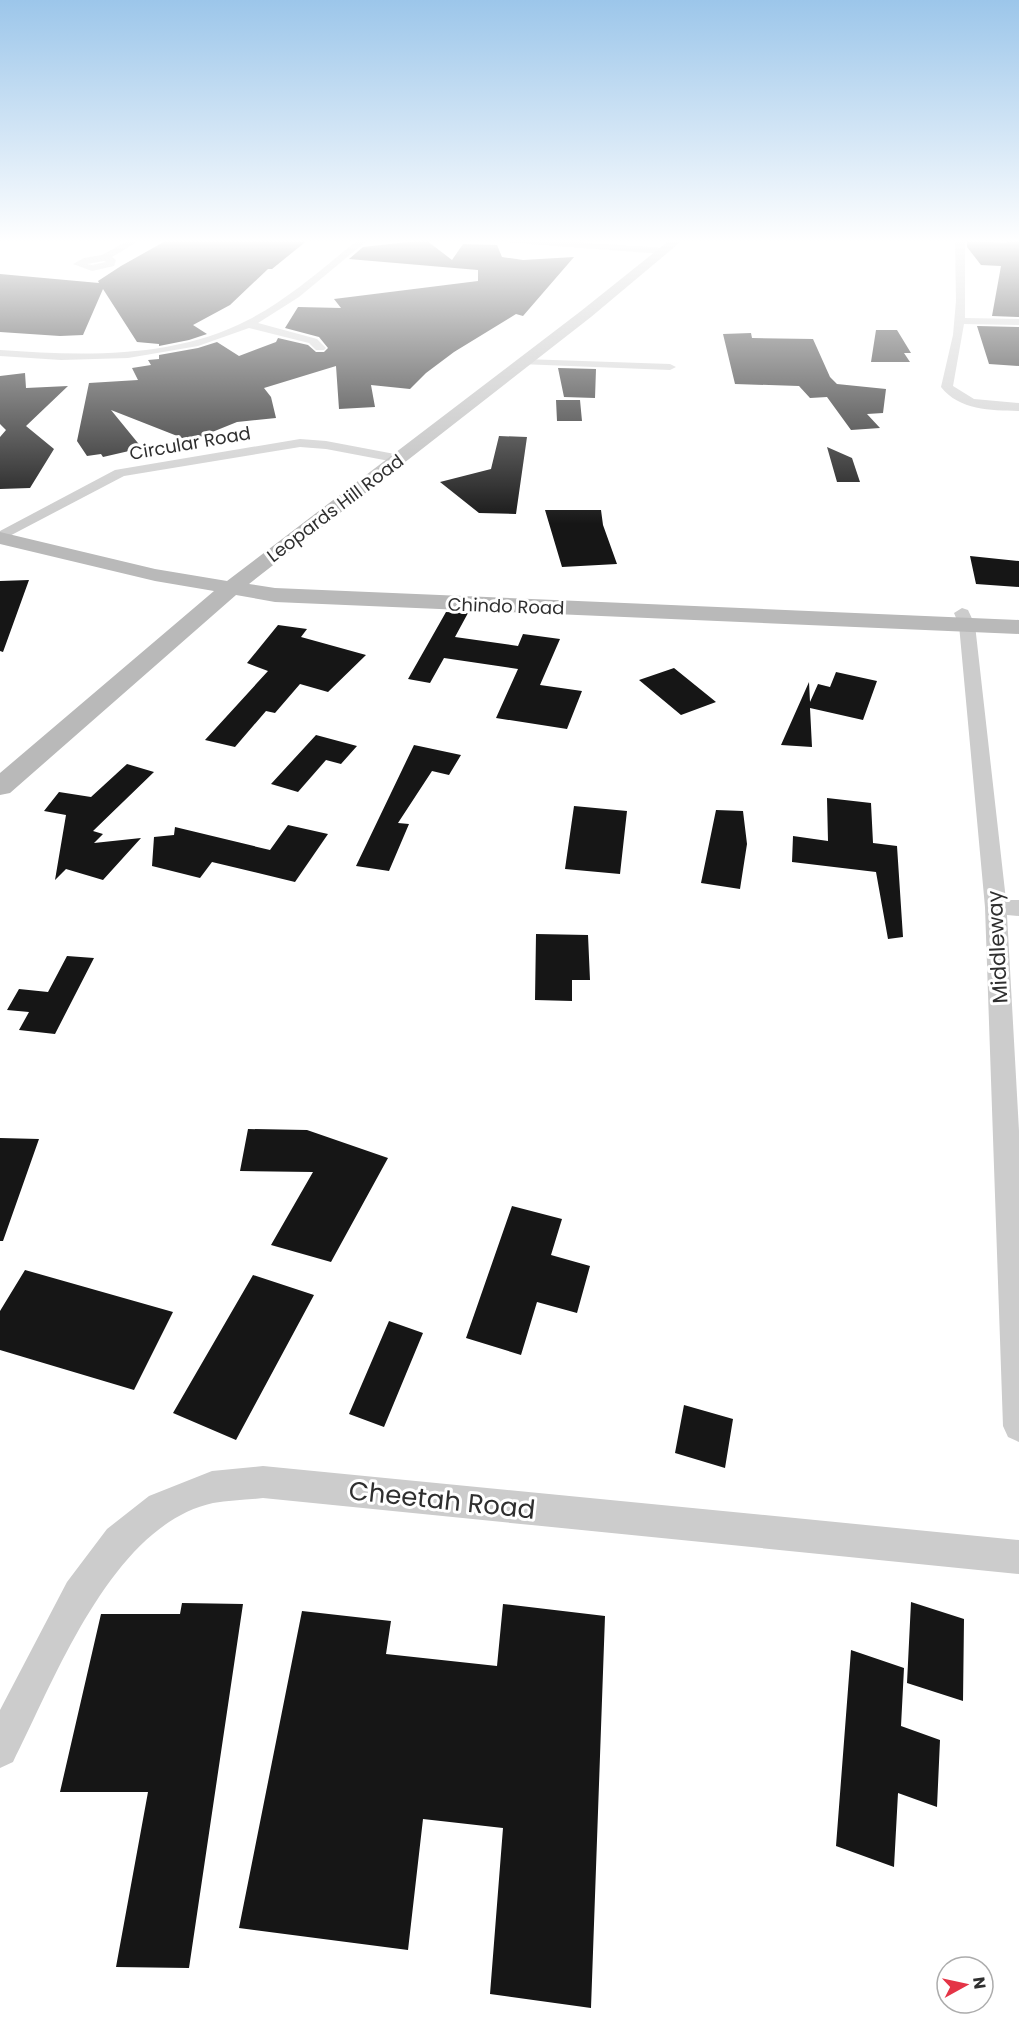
<svg xmlns="http://www.w3.org/2000/svg" width="1019" height="2039" viewBox="0 0 1019 2039" font-family="Poppins,sans-serif">
<rect width="100%" height="100%" fill="#fff"/>
<path fill="#161616" d="M169,239H309L272,269H268L230,305L193,325L207,334L189,340L159,346V344L137,342L103,289L83,335L60,336L0,332V274L99,283L98,281L121,266Z
M1007,239H1019V317L992,316L1001,266L981,265L967,247V240L1006,243Z
M426,240L452,260L463,244L497,245L502,257L523,260L574,257L523,316L516,314L454,352L426,373L410,389L371,385L375,407L339,409L336,366L264,388L271,397L276,418L237,422L190,441L111,410L142,448L103,457L101,454L87,456L77,441L89,383L138,380L132,368L151,365L148,360L159,359V355L198,348L217,342L239,356L276,342L278,338L308,345L316,352H324L328,348L319,337L285,328L298,307L341,308L334,299L478,281V270L349,259L363,247Z
M977,326L1019,327V366L989,364Z
M876,330H897L911,353H904L910,362H871Z
M751,333L752,338L813,339L830,377L837,384L886,389L883,413L867,414L880,428L851,430L827,397L810,398L799,386L735,384L723,334Z
M558,368L596,369L595,398L564,397Z
M25,373L26,388L68,386L26,426L54,449L30,488L0,489V437L6,430L0,424V376Z
M556,400H580L582,421H557Z
M499,436L527,437L516,514L479,513L440,482L491,469Z
M827,447L852,458L860,482H837Z
M545,510H601L603,525L617,564L562,567Z
M970,556L1019,561V587L976,584Z
M29,580L3,652L0,651V581Z
M446,612L468,613L455,637L518,646L523,634L560,639L540,685L582,691L567,729L496,718L518,669L444,658L430,683L408,679Z
M278,625L307,629L301,637L366,655L328,692L300,684L275,713L266,711L235,747L205,740L268,671L247,663Z
M674,668L716,702L681,715L639,680Z
M836,672L877,681L863,720L810,708L812,747L781,745L809,682L810,702L818,684L830,687Z
M316,735L357,746L341,764L326,760L298,792L271,784Z
M414,745L461,755L449,775L432,771L398,823L409,824L389,871L356,866Z
M127,764L154,772L93,831L103,834L94,843L141,838L103,880L66,869L55,880L66,815L44,811L59,792L91,797Z
M827,798L871,803L873,843L897,846L903,937L888,939L876,872L792,862L793,836L828,841Z
M574,806L627,811L620,874L565,869Z
M716,810L743,811L747,844L740,889L701,883Z
M288,825L328,834L295,882L212,862L200,878L152,866L154,837L174,835L175,827L270,850Z
M536,934L588,935L590,980H572V1001L535,1000Z
M67,956L94,958L55,1034L19,1030L29,1012L7,1010L19,989L48,992Z
M248,1129L307,1130L388,1158L331,1262L271,1245L313,1172L240,1171Z
M0,1138L39,1139L3,1241H0Z
M512,1206L562,1219L551,1255L590,1266L577,1313L537,1302L521,1355L466,1338Z
M25,1270L173,1312L134,1390L0,1350V1311Z
M253,1275L314,1295L236,1440L173,1413Z
M389,1321L423,1333L384,1427L349,1414Z
M684,1405L733,1419L725,1468L675,1453Z
M911,1602L964,1619L963,1701L907,1683Z
M182,1603L243,1604L189,1968L116,1967L148,1792H60L101,1614H180Z
M503,1604L605,1616L591,2008L490,1994L503,1828L423,1819L408,1950L239,1928L302,1611L391,1621L386,1654L497,1666Z
M851,1650L904,1668L901,1726L940,1740L937,1807L898,1793L894,1867L836,1846Z"/>
<g fill="none" stroke-linecap="round" stroke-linejoin="round">
<path fill="#ccc" fill-rule="evenodd" d="M131,239H142L112,257L116,260L114,266L92,271L73,264L84,258L102,255ZM104,261L106,262L92,265L87,264Z
M359,239H369L299,297L258,323L317,339L326,348L324,350H316L309,343L249,328L198,346L128,358L61,360L0,356V350C82,356 173,359 248,320C289,299 324,267 359,239Z
M498,239H534L663,248L668,251L663,254L503,242Z
M955,239H965V318L1019,319V325L964,324L953,386L974,399L1019,403V411C991,410 960,411 941,387L953,335L956,301Z
M524,359L670,364L676,367L670,370L520,364L518,362Z
M300,439L326,441L400,455L407,459L400,463L326,449L300,447L124,476L0,541V531L115,470Z
M962,608L968,610L975,625L1006,900H1019V916L1007,915L1019,1131V1442L1008,1437L1003,1426L985,907L959,625L954,613Z
M263,1466L1019,1540V1574L263,1498C247,1500 229,1500 213,1503C112,1525 55,1679 13,1762L0,1768V1710L67,1582L107,1529L149,1496L212,1471Z"/>
<path fill="#b9b9b9" fill-rule="evenodd" d="M671,239H684L591,317L249,584L275,588L1019,620V634L275,602L236,595L10,793L0,795V773L214,591L155,581L0,544V532L155,569L227,581L581,311Z"/>
</g>
<linearGradient id="sky" x2="0" y2="1"><stop stop-color="#9cc6ea"/><stop offset="0.46" stop-color="#fff"/><stop offset="1" stop-color="#fff" stop-opacity="0"/></linearGradient>
<rect width="1019" height="524" fill="url(#sky)"/>
<g text-anchor="middle" dominant-baseline="central" stroke-width="6" stroke-linejoin="round" paint-order="stroke">
<g font-size="18" fill="#2f2f2f" stroke="#fff">
<text transform="translate(190 443) rotate(-10)">Circular Road</text>
<text transform="translate(335 508) rotate(-37)">Leopards Hill Road</text>
<text transform="translate(506 606) rotate(2)">Chindo Road</text>
</g>
<g font-size="21" fill="#2f2f2f" stroke="#fff">
<text transform="translate(997 947) rotate(-93)">Middleway</text>
</g>
<g font-size="26" fill="#2f2f2f" stroke="#fff">
<text transform="translate(442 1500) rotate(6)">Cheetah Road</text>
</g>
</g>
<g transform="translate(965 1985) rotate(82)"><circle r="28" fill="#ffffff" stroke="#acacac" stroke-width="1.5"/>
<path d="M0-4.5L10 22L0 15L-10 22Z" fill="#e43446"/>
<text y="-9" font-size="16" font-weight="bold" text-anchor="middle" fill="#2f2f2f">N</text>
</g>
</svg>
